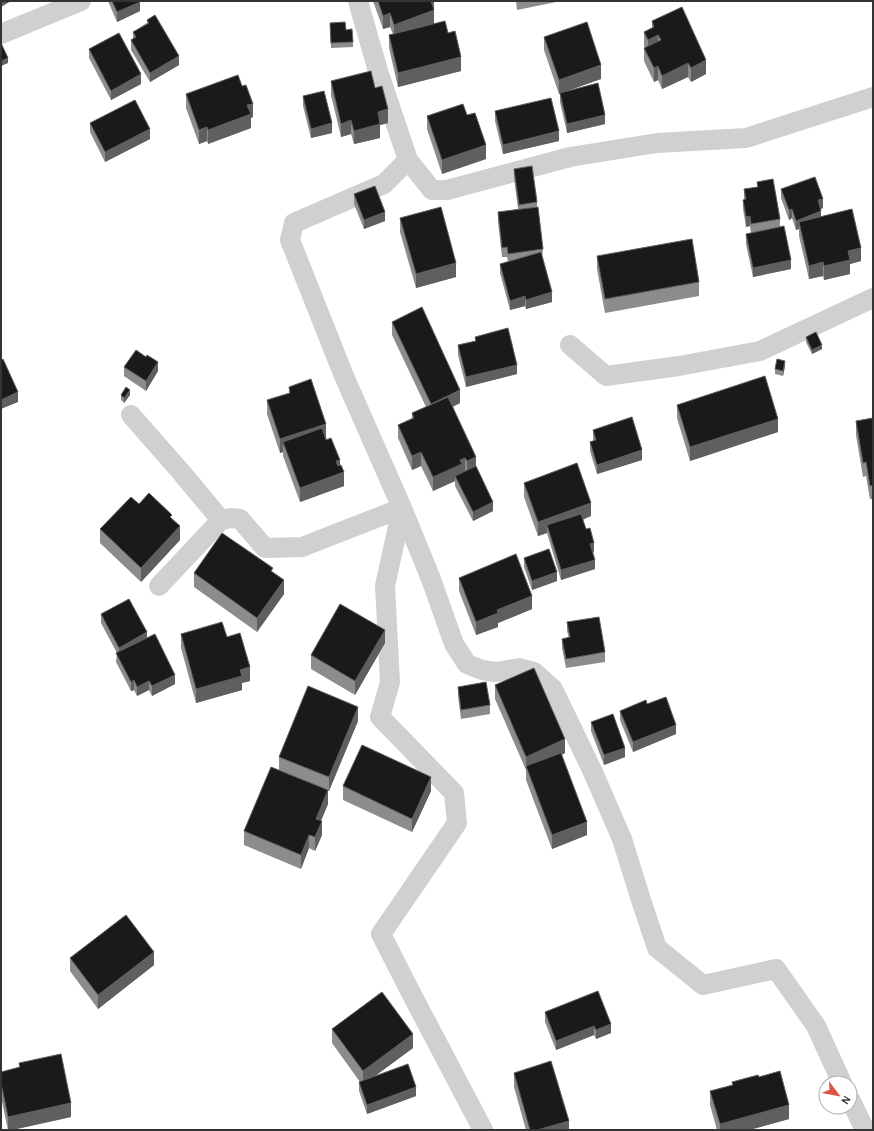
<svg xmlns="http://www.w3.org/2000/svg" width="874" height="1131" viewBox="0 0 874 1131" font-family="'Alegreya Sans',sans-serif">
<rect width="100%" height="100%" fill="#fff"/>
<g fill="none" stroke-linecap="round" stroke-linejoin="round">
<path stroke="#d0d0d0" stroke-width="20" d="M358,1L378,71L408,160L432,190H447L570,157L657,143L746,138L873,97
M1,34L81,1
M408,160L384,184L294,223L290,240L344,376L402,508L431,579L454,644L467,664L482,670L496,672L520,668L534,672L553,689L592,770L622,839L641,900L657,948L703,985L776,969L816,1026L842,1083
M570,345L606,376L679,366L760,351L873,298
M131,415L181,472L221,520
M402,508L385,586L390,682L380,717L454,793L457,823L381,934L410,991L483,1130
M159,586L221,520L231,518L240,519L265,548L302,547L402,508
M850,1099L865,1130"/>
</g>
<path fill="#8c8c8c" d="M108,1H140V11L117,22Z
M373,1H434V23L448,33L461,71L398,87L389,48V35L393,34L390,27L383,29Z
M516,1H561L517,10Z
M147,20L179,65L150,82L131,50V40L133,39V32L147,23Z
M652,21L706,74L691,82L688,77L662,89L658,80L654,82L644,61V48L645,47L644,46V32L652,28Z
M330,23L353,42V47L331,48Z
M544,37L601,79L566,91L605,124L567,133L560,102V94H559L544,50Z
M89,49L141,84L111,100L89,58Z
M331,81L375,88L388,123L380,125V138L354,144L351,134L341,137L331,95Z
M186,94L253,117L251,118V128L208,144L207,141L199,144L186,108Z
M303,96L332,133L311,138L303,106Z
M495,111L559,141L503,154L495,121Z
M467,115L486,159L442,174L427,129V116Z
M90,123L150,139L105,162L90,132Z
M872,143H873V163L872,157Z
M514,169L537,202V207L543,249L542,259L552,302L526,309L525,306L510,310L500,273V264L508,262L507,257H502L498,221V212L518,209L514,178Z
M757,182L780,219V227L791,269L753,277L746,244V234L751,233L750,226L746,227L743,209V200H744V189L757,187Z
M781,189L823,208L821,209V217L861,261L850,264V274L824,280L823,276L809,279L799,236V229L796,230L792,218L789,220L781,198Z
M354,194L385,221L364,229L354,204Z
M400,218L456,277L416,288L400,232Z
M597,256L699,282V296L605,313L597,269Z
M392,322L460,403L453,407L493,511L473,521L455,486V481L433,491L421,466L412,470L398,438V425L412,418V413L426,407L392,335Z
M475,337L517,374L466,387L458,355V345L475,341Z
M806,337L822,349L812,354L806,342Z
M785,366L783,376L775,374V369Z
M124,367L158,371L146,391L124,376Z
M289,387L326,437L340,465L344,486L300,502L283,456V452L280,453L267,414V400L289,393Z
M121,395H130L124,403L121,400Z
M677,405L778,432L690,461L677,418Z
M873,418V499H870L866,476L863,477L856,435V421Z
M593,430L642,460L597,474L590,451V442L593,441Z
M524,483L591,516L583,520L594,552L593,553L595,569L561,580L547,533L538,536L524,497Z
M139,504L172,519L180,540L141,582L100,543V529Z
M524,558L557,581L532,590L524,567Z
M273,572L284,594L257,632L194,587V573Z
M459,578L532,609L498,623V627L476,635L459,591Z
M101,614L147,638L175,684L152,696L149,690L137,696L134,690L131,691L116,662L117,653L101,623Z
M567,622L605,652V662L566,668L562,648V639L569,638L567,631Z
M181,634L227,637L250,681L242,683V690L196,703L181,648Z
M385,643L355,695L311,669V655Z
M495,685L565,753L562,755L587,835L552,849L526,780V770L495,699Z
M458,687L490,705V714L461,719L458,696Z
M647,704L676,734L633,752L620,720V711Z
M358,721L329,791H328V804L321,821L322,835L315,851L309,848L301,869L244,845V831L279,770V757Z
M591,722L625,757L604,765L591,731Z
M343,786L431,791L412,832L343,800Z
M70,958L154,965L98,1009L70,971Z
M545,1012L611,1024V1033L596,1039L594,1035L556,1050L545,1022Z
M332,1029L413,1048L373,1077L416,1096L367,1114L359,1091V1082H360L332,1043Z
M19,1063L71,1117L12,1130H8L1,1097V1072L19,1068Z
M514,1073L569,1130H526L514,1087Z
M732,1082L789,1119L749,1130H717L710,1105V1091L732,1085Z"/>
<path fill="#5f5f5f" d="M1,1H11L1,7Z
M430,1H434V9L430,11Z
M140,2V11L117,22V12Z
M434,10V24L394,38V25Z
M390,13V27L383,29V16Z
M658,35V48L648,53V40Z
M179,56V65L150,82V73Z
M461,57V71L398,87V73Z
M8,58V63L1,66V61Z
M706,60V74L691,82V68Z
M688,63V77L662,89V76Z
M601,65V79L559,94V80Z
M658,66V80L654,82V68Z
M141,74V84L111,100V91Z
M253,104V117L251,118V128L208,144V130L247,105Z
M388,109V123L380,125V138L354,144V131L378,112Z
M605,115V124L567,133V124Z
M351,120V134L341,137V124Z
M332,123V133L311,138V129Z
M207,127V141L199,144V130Z
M150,129V139L105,162V152Z
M559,131V141L503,154V145Z
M486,145V159L442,174V160Z
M823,199V208L818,210V200Z
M792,209V218L789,220V210Z
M821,211V220L799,222V229L796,230V221Z
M385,212V221L364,229V220Z
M750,216V226L746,227V217Z
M861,248V261L850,264V274L824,280V266L848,251Z
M791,260V269L753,277V268Z
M823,262V276L809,279V266Z
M456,263V277L416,288V274Z
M552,292V302L526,309V300Z
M525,296V306L510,310V301Z
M822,345V349L812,354V350Z
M785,361V366L783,376V371Z
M158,362V371L146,391V381Z
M517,365V374L466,387V377Z
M130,390V395L124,403V398Z
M460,390V403L431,417V404Z
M18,392V402L1,409V400Z
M778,419V432L690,461V447Z
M326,424V437L286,451L283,442V452L280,453V439Z
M642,450V460L597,474V465Z
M421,452V466L412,470V456Z
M476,457V471L467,475V461Z
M465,458V472L455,476V481L433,491V477L460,460Z
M340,460V474L344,472V486L300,502V488L336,461Z
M493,502V511L473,521V512Z
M591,503V516L549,532L547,525V533L538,536V522Z
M180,526V540L141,582V568Z
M594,543V552L590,554V544Z
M595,560V569L561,580V570Z
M557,572V581L532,590V581Z
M284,580V594L257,632V618Z
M532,596V609L498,623V627L476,635V622L497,610Z
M385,630V643L355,695V681Z
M147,632V642L119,657V648Z
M250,667V681L242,683V690L196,703V689L240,670Z
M175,675V684L152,696V686Z
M134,680V690L131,691V682Z
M149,681V690L137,696V687Z
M358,707V721L329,791V777Z
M676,725V734L633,752V742Z
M565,739V753L527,770L526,767V757Z
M625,748V757L604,765V755Z
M431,777V791L412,832V819Z
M328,790V804L316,832V819Z
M322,821V835L315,851V837Z
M587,822V835L552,849V835Z
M309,835V848L301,869V855Z
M154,952V965L98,1009V995Z
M611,1024V1033L596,1039V1030Z
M594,1026V1035L556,1050V1041Z
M413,1034V1048L363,1085V1071Z
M416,1087V1096L367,1114V1105Z
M71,1103V1117L12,1130H8V1117Z
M789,1105V1119L749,1130H720V1124Z
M569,1121V1130H537Z"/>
<path fill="#1a1a1a" stroke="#5f5f5f" d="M112,1H140V2L117,12Z
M378,1H431L434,10L394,25L390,13L383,16Z
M682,7L706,60L691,68L688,63L662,76L658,66L654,68L644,48L661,40L658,35L648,40L644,32L654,27L652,21Z
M155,15L179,56L150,73L131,40L136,37L133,32L149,23L147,20Z
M445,21L448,33L455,31L461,57L398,73L389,35Z
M345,22L346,30L352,29L353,42L331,43L330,23Z
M587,22L601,65L559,80L544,37Z
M119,33L141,74L111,91L89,49Z
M1,43L8,58L1,61Z
M371,71L375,88L382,86L388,109L378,112L380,124L354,131L351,120L341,124L331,81Z
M238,75L242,86L246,85L253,104L247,105L251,114L208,130L207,127L199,130L186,94Z
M598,83L605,115L567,124L560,93Z
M324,91L332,123L311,129L303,96Z
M551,98L559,131L503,145L495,111Z
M135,100L150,129L105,152L90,123Z
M463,104L467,115L475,113L486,145L442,160L427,116Z
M532,166L537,202L519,205L514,169Z
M815,177L823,199L818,200L821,211L796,221L792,209L789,210L781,189Z
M773,179L780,219L751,224L750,216L746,217L743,200L746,199L744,189L758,187L757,182Z
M375,186L385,212L364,220L354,194Z
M441,207L456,263L416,274L400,218Z
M538,207L543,249L508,254L507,247L502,248L498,212Z
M852,209L861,248L848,251L850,260L824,266L823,262L809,266L799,222Z
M784,226L791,260L753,268L746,234Z
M692,239L699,282L605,299L597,256Z
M541,252L552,292L526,300L525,296L510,301L500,264Z
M422,307L460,390L431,404L392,322Z
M508,328L517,365L466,377L458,345L476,341L475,337Z
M816,332L822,345L812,350L806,337Z
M136,350L146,357L147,355L158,362L146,381L124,367Z
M3,359L18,392L1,400V361Z
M777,359L785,361L783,371L775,369Z
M765,376L778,419L690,447L677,405Z
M311,379L326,424L280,439L267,400L290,393L289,387Z
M126,387L130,390L124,398L121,395Z
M448,397L476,457L467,461L465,458L460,460L462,464L433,477L421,452L412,456L398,425L414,418L412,413Z
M632,417L642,450L597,465L590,442L596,440L593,430Z
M873,418V485L870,486L866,462L863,463L856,421Z
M322,428L326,440L331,438L340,460L336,461L338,466L341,465L344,472L300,488L283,442Z
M577,463L591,503L538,522L524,483Z
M476,466L493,502L473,512L455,476Z
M149,493L172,515L170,517L180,526L141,568L100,529L131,497L139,504Z
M581,514L586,529L590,528L594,543L590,544L595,560L561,570L547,525Z
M222,533L273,568L271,571L284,580L257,618L194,573Z
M549,549L557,572L532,581L524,558Z
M516,554L532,596L497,610L498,613L476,622L459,578Z
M129,599L147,632L119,648L101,614Z
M340,604L385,630L355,681L311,655Z
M599,617L605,652L566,659L562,639L570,637L567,622Z
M222,622L227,637L240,633L250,667L240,670L242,676L196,689L181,634Z
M155,634L175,675L152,686L149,681L137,687L134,680L131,682L116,653Z
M534,668L565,739L526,757L495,685Z
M486,682L490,705L461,710L458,687Z
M308,686L358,707L329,777L279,757Z
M666,697L676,725L633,742L620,711L646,700L647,704Z
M613,714L625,748L604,755L591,722Z
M362,745L431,777L412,819L343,786Z
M561,753L587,822L552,835L526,766Z
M271,767L328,790L316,819L322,821L315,837L309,835L301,855L244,831Z
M126,915L154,952L98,995L70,958Z
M598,991L611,1024L596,1030L594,1026L556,1041L545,1012Z
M382,992L413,1034L363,1071L332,1029Z
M61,1054L71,1103L8,1117L1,1083V1072L20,1067L19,1063Z
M551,1061L569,1121L537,1130H530L514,1073Z
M408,1064L416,1087L367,1105L359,1082Z
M780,1071L789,1105L720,1124L710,1091L733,1085L732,1082L758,1075L759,1077Z"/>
<rect width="874" height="1131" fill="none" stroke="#333333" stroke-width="4"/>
<g transform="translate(838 1095) rotate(122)"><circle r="19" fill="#ffffff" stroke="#adadad"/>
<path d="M0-3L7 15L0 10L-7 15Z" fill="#dd5541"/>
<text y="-6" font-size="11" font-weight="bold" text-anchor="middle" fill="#333333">N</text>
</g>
</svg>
